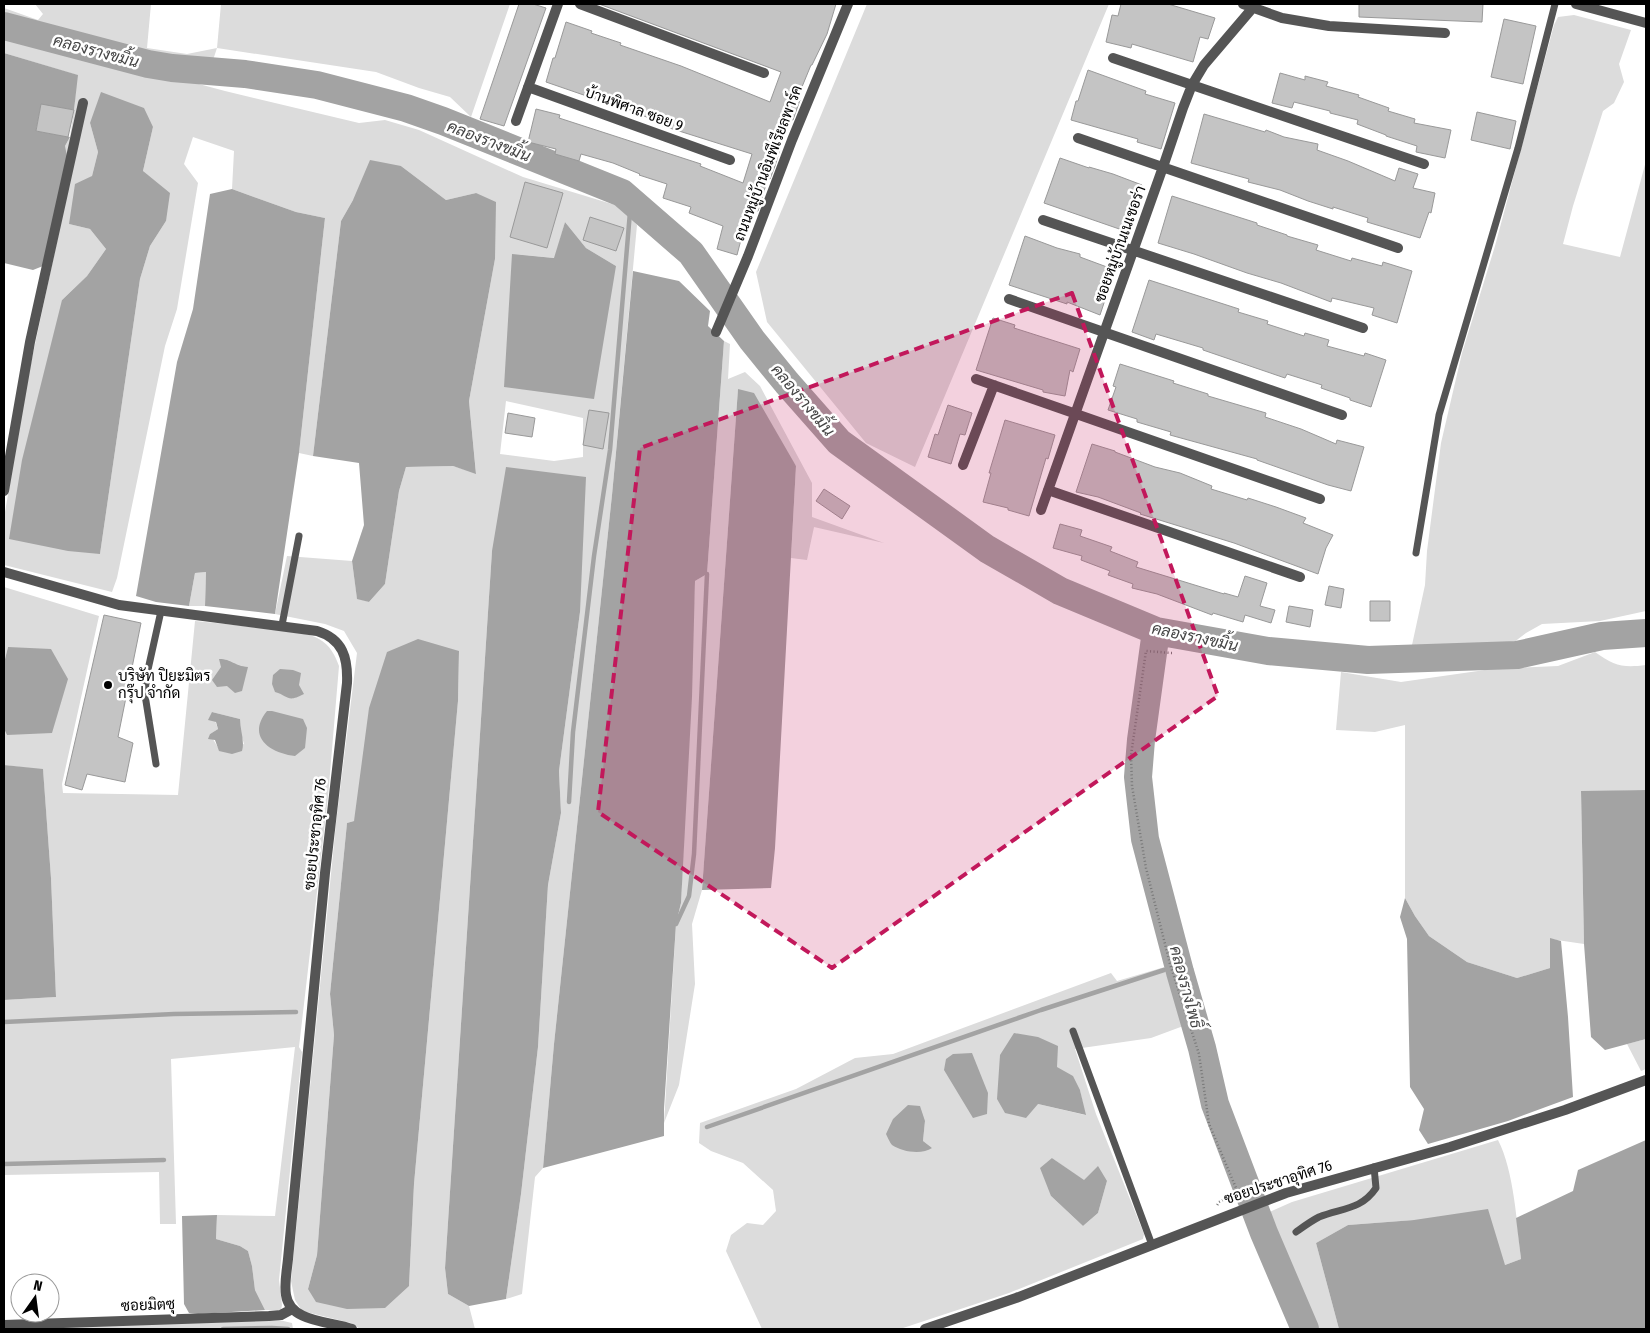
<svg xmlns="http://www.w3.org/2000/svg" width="1650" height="1333" viewBox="0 0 1650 1333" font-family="'Fira Sans Condensed',Sarabun,sans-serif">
<rect width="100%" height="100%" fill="#fff"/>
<path fill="#dcdcdc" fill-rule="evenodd" d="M35,4H151L147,48L187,54L217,48L221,4H510L471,117L450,97L419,88L376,72L217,48L213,60L154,58L4,17V8L38,20L43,14Z
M867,4H1109L915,467L866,443L767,322L756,272Z
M1574,15L1631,30L1619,64L1624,82L1614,103L1603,111L1573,206L1563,244L1620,257L1646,161V611L1600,621L1542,624L1526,633L1509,646L1475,648L1412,645L1425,585L1427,551L1441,443L1462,353L1495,246L1554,25L1558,17Z
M4,32L225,91L359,123L385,120L419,130L523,177L625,208L637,225L612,495L554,1044L543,1168L535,1177L522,1294L506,1299L521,1194L538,1047L548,885L561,813L559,771L580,612L492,551L445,1268L448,1294L469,1306L475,1329H360L351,1323L302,1311L295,1300L291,1281L336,823L357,653L344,631L325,624L275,614L287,556L352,561L357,598L369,602L385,584L399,491L406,467L453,466L476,473L469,401L495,259L476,193L446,200L401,166L353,200L341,221L313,456L299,453L325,218L296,212L232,189L234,151L193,137L184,164L198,183L177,309L165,346L117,578L112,592L4,565V518L28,377L58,237L67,181L65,146L70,137L74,110L77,75L4,53ZM90,123L153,127L143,171L166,221L150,246L140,279L100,554L62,300L87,276L106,249L90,229L69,224L92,176L98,152ZM565,222L586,248L616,266L512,254L555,258ZM506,401L583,418V457L554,461L500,454ZM459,651L458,701L414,1184L409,1286L308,1289L317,1255L334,1035L330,994L347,823L354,821Z
M724,341L730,344L728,379L745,372L760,386L812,483V517L884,543L814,527L807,560L791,558L796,466L738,389L702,890L692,924L695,984L679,1085L664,1123L676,924L681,903L695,581L707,574Z
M206,572L205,606H189L195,573Z
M4,587L99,616L62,784L63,793L178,795L195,621C225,624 255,627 285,631C295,633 309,633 319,639C330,645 335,655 339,666L328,797L299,1047L302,1052L279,1280L282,1305L281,1310H265L255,1290L252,1266L248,1251L240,1246L216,1239L217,1215L275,1216L295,1047L171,1059L176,1224H160L159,1172L4,1175V1000L56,997L51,878L43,770L4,765V729L7,735L8,647L4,663ZM212,712L240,719V730L244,744L220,751L210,734L218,729Z
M1595,652C1614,666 1623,668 1646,665V790L1581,792L1584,944L1550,939V968L1517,978L1467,962L1429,936L1415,916L1405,898V725L1375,732L1336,730L1341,672L1401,682L1492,669L1558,666Z
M1168,966L1186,1025L1151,1038L1075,1049L1096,1114L1144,1234L1143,1239L1009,1293L900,1329H762L726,1251L731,1235L747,1223L763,1225L776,1211L773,1190L743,1163L711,1151L699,1143L700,1123L796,1089L855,1058L893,1054L1111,973L1117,981ZM1080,1090L1085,1115L1038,1104ZM893,1119L925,1121L923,1141L932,1148ZM1052,1158L1084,1181H1107L1098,1213L1083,1226L1051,1196Z
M1646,1039V1069L1641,1071L1627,1044Z
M1498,1140C1514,1171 1517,1224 1521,1259L1505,1265L1414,1220L1348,1225L1316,1243L1339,1329H1313L1265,1214L1292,1202Z
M279,1320L292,1323L293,1329H4Z"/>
<path fill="#a3a3a3" d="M4,53L78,75L74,110L41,105L36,131L70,137L65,146L67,156L43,266L33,270L4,263Z
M101,92L144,108L153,127L143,171L170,193L166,221L150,246L140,279L100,554L68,551L9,539L22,460L62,300L87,276L106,249L90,229L69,224L75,184L92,176L98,152L90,123Z
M370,160L401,166L446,200L476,193L496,202L495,259L469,401L476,474L453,466L406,467L399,491L385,584L369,602L357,599L352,561L364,525L359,463L313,456L341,221L353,200Z
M232,189L296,212L325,218L299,453L275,614L205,606L206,572L195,573L189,606L156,602L136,596L177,362L193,309L210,194Z
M565,222L586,248L616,266L594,399L504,387L512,254L554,258Z
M633,271L679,281L710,311L708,326L724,341L707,574L695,581L692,697L681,903L676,924L664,1109V1136L543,1168L554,1044L612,495Z
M738,389L754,393L796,466L775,848L771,888L702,890Z
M506,467L586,477L580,612L559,771L561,813L548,885L538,1047L521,1194L506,1299L469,1306L448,1294L445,1268L492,551Z
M418,639L459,651L458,701L414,1184L409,1286L385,1308L347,1309L316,1302L308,1289L317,1255L334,1035L330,994L347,823L354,821L369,708L387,652Z
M8,647L51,649L68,679L52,733L7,735L4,729V663Z
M219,659C232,659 234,666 248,667L242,691L235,693L227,686L217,687L212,680L221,667Z
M280,669L293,670L301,673L299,685L304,694C287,703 289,696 275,692L272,684L273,675Z
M267,711H272L303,719L307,728L305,748L295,756C270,753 246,737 267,711Z
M212,712L240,719C240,730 245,741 242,751L232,754L219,751L215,740L208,739L210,734L218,729L216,722L208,720Z
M4,765L43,769L51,878L56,997L4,1000Z
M1646,790V1039L1605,1050L1591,1037L1584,944L1581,791Z
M1405,898L1415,916L1429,936L1467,962L1517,978L1550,968V938L1561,941L1568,1017L1573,1097L1508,1121L1428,1144L1419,1130L1424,1109L1410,1087L1407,939L1400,917Z
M1014,1033L1038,1037L1058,1046L1057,1067L1073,1076L1080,1090L1086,1115L1038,1104L1026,1118L1005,1113L997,1099L1000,1055Z
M972,1053L988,1093L987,1114L973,1118L944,1070L946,1059L953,1054Z
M908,1105L920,1106L925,1121L923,1141L932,1148C922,1155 902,1152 892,1145C890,1143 888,1138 886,1134L893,1119Z
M1646,1140V1329H1339L1316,1243L1348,1225L1414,1220L1488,1209L1505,1265L1521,1259L1516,1218L1573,1191L1578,1170Z
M1052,1158L1084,1180L1098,1166L1107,1181L1098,1213L1083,1226L1051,1196L1040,1168Z
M217,1215L216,1239L240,1246L248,1251L252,1266L255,1290L265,1310L198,1314L189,1313L184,1304L182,1216Z"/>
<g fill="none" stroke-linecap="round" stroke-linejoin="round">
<path stroke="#a3a3a3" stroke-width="4.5" d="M569,802L573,732L594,556L610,450L631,200
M676,924L689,896L694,854L707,574
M1177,966H1178
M4,1022L174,1014L296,1012
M707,1127L1041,1010L1164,970
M4,1164L164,1160
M223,1329L272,1328L288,1329"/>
<path stroke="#a3a3a3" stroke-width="28" d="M4,26L148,64L172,68L245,74L317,85L406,108L443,121L622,193L691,253L752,340L787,383L839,442L987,549L1060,591L1156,631L1268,651L1368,660L1517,655L1602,636L1646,633
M1156,631L1141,740L1138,777L1145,839L1180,972L1202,1048L1215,1104L1264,1233L1305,1329"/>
</g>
<path fill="#c4c4c4" stroke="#999" d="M519,4H533L546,8L504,126L480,119Z
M599,4H836L827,34L812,65H811L797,99L800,100L793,120L789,119L775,166L770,179L768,178L758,211L749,209L737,255L717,249L723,226L689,213L691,207L663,198L667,184L639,175L640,174L613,163L581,154L579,161L555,154L556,149L528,142L536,109L560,115L559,118L701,164L700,166L743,183L752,154L660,125L661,121L633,113L634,111L604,102L546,82L553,58H555L566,22L592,31L591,33L621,43L620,45L681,66L770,102L781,72Z
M1121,4H1168L1215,18L1208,39L1200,37L1193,62L1132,44L1131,48L1106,42L1112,15L1118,16Z
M1359,4H1483L1482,22L1359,17Z
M1504,19L1536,26L1523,84L1491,77Z
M1088,70L1146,91L1145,94L1175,103L1161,149L1137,142L1138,139L1071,120L1076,101H1078Z
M1280,73L1305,80V76L1328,82L1326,86L1359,95L1358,97L1389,108L1388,111L1415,119L1414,123L1451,130L1445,158L1416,152L1417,146L1386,136V135L1357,124L1358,120L1330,113V111L1294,102L1292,108L1272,103Z
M41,104L74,110L68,137L36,131Z
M1477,112L1516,121L1510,149L1471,140Z
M1204,114L1265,132L1266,130L1284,137L1318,144L1317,150L1348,161L1395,181L1399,168L1418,174L1413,188L1435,193L1431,213L1429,212L1420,238L1367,222L1368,218L1333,207V209L1308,201L1280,190L1248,182L1249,179L1191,163Z
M1060,158L1089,168V167L1113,174L1142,185L1133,212H1135L1128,232L1044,203Z
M525,182L563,193L547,248L510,237Z
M1172,196L1257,223V225L1287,235V236L1318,245L1316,250L1351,261L1352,258L1382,266L1383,262L1412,271L1397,323L1372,315L1374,308L1332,298L1331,302L1281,283L1247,273L1194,254L1158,243Z
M590,217L624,228L616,251L583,240Z
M1025,236L1057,248L1080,254V257L1115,270L1100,315L1067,302V304L1009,285Z
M1149,280L1239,309L1238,312L1268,321L1267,324L1304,336L1305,333L1329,340L1327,346L1364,356L1365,353L1386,360L1371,407L1350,400V398L1321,388L1322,385L1287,374L1285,378L1203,350V348L1156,334L1154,340L1132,332Z
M993,318L1015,325L1014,328L1080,349L1073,372L1070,370L1065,396L1043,392V390L976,370Z
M1120,364L1174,381L1173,383L1208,394V396L1266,413L1265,417L1301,429L1336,444L1337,440L1364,447L1351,491L1328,485L1257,460V459L1170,435L1171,432L1137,422V419L1108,410L1116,387L1113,386Z
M948,405L972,413L965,435L960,434L951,464L928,457L935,434L938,435Z
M589,410L609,413L603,449L583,445Z
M508,413L535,418L532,437L505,433Z
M1005,420L1055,435L1048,459L1046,458L1029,516L1008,510V508L983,502L991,473H989Z
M1092,444L1115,451V452L1155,467L1180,473L1212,486L1211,489L1247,500L1248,498L1276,507L1306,518L1303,523L1333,535L1326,548L1318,574L1234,543L1140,514L1141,513L1098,497L1076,492Z
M824,489L850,506L842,519L816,501Z
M1060,524L1082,530L1080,536L1112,547L1110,551L1138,562L1136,567L1224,594V593L1238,597L1245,576L1267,583L1260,606L1275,610L1271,623L1245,615L1243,622L1213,613L1212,615L1157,594L1132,588L1133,584L1108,575L1110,571L1081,560L1082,556L1053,548Z
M1329,586L1344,589L1341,608L1325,605Z
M1370,601H1390V621H1370Z
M1289,606L1313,610L1310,627L1286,622Z
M104,615L141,623L118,737L133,743L125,782L87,774L82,790L65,785Z"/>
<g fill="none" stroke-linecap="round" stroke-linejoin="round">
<path stroke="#777" stroke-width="2.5" stroke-dasharray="1 2.5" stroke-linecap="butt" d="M1172,653L1146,651L1131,755L1132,786L1146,868L1170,964L1199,1054L1209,1124L1236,1188L1235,1194L1219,1202L1216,1207"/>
<path stroke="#555" stroke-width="7" d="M1416,553L1439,415L1518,148L1555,4
M282,625L299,536
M156,764L145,695L147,674L161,611
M1073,1031L1152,1245
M1296,1232C1303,1227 1311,1221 1319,1217C1342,1208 1361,1210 1376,1188L1374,1167"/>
<path stroke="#555" stroke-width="10" d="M580,4L764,73
M1243,4L1282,18L1329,26L1445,33
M1576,4L1646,23
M1113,58L1424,164
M528,87L730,160
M516,121L558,4
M1078,138L1398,248
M1043,220L1363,328
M1009,299L1342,415
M716,332L748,256L792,140L848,4
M976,379L1320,499
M963,465L994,385
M1048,490L1300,577
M4,491L30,342L83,103
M1041,510L1163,167L1183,108L1192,85L1204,65L1256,4
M4,572L119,605L317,631C343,639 348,658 347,683L325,873L288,1259C287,1270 284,1284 286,1295C290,1323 331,1321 352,1329
M4,1325L269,1316L281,1315L292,1309
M925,1329L1016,1298L1286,1193L1450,1147L1565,1110L1646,1080"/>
</g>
<path fill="#c2185b" fill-opacity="0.2" stroke="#c2185b" stroke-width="4" stroke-dasharray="10 6" stroke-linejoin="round" d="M1072,293L1218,696L832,968L598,812L640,448Z"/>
<circle fill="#000" stroke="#fff" stroke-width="2" cx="108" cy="685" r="5"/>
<g text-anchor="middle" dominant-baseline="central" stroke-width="5" stroke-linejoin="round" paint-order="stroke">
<g font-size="15" fill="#000" stroke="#fff">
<text transform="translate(634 109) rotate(20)">บ้านพิศาล ซอย 9</text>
<text transform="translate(768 163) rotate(-69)">ถนนหมู่บ้านอิมพีเรียลพาร์ค</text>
<text transform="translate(1120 244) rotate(-70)">ซอยหมู่บ้านเนเชอร่า</text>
<text transform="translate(315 834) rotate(-84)">ซอยประชาอุทิศ 76</text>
<text transform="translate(1278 1182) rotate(-18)">ซอยประชาอุทิศ 76</text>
<text transform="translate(148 1305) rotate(-2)">ซอยมิตซุ</text>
</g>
<g font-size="15" fill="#000" stroke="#fff" text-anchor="start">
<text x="118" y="676">บริษัท ปิยะมิตร<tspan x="118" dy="17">กรุ๊ป จำกัด</tspan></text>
</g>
<g font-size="16" font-style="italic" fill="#444" stroke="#fff">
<text transform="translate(96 51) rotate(15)">คลองรางขมิ้น</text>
<text transform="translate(489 141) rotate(21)">คลองรางขมิ้น</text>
<text transform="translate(803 400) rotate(50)">คลองรางขมิ้น</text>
<text transform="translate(1195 637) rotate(12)">คลองรางขมิ้น</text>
<text transform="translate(1186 987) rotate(75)">คลองรางโพธิ์</text>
</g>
</g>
<rect width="1650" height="1333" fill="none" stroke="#000000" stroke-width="10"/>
<g transform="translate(35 1298) rotate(14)"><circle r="24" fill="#ffffff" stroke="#999999"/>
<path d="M0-4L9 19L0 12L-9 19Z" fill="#000000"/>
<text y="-8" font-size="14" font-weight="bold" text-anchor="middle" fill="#000000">N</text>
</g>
</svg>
